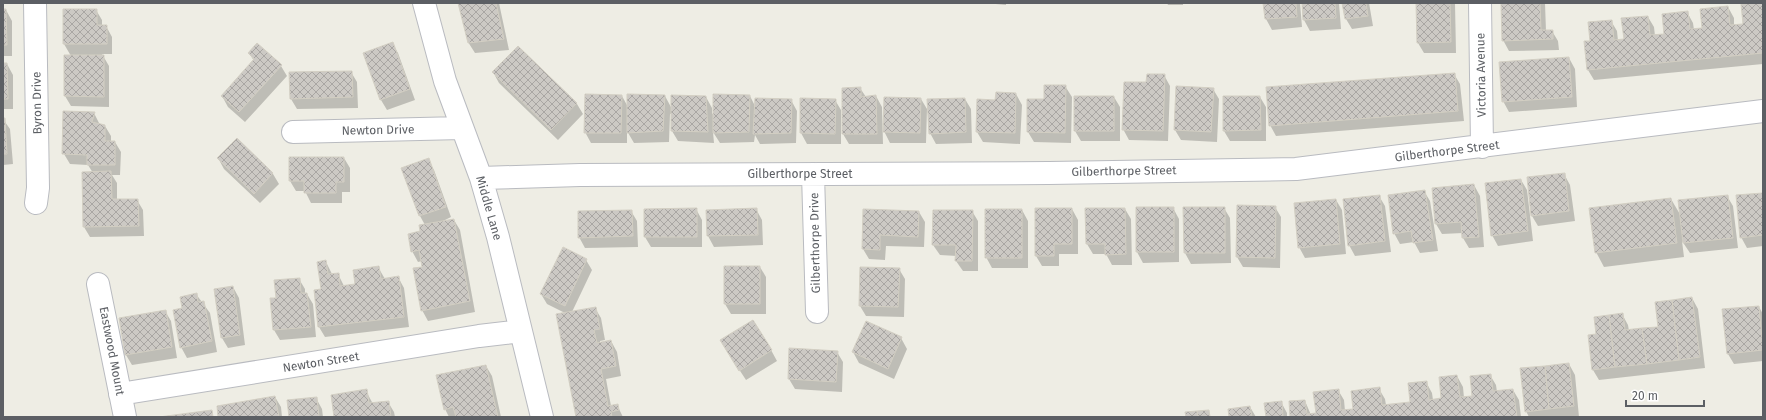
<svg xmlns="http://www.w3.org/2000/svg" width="1766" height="420" viewBox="0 0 1766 420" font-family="'Fira Sans',sans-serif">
<defs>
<pattern id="building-cross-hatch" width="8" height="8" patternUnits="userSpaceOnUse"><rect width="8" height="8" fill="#ccc9c4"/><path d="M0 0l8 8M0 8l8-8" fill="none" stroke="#a9a6a3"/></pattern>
</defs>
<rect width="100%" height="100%" fill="#eeede4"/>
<path fill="#0003" d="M459,3H499L509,50L475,53L468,42Z
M985,3H1006V5Z
M1167,3H1183V5H1168Z
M1264,3H1300L1302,27L1272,30L1266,19Z
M1303,3H1339L1341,29L1310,31L1304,20Z
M1343,3H1369L1373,26L1352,29L1346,19Z
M1417,3H1455L1456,53H1424L1418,43Z
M1502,3H1545L1546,31H1552L1558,41L1559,50L1509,51L1503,40Z
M1763,3V64L1594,80L1588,70L1591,42L1611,21L1617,31L1618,41L1625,40L1648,17L1654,27L1655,36L1665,35L1687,12L1693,23L1694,30L1703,29L1728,7L1734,18V26L1744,25Z
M3,10H6L12,21V56H3Z
M96,10L102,20V26H106L112,37V54H102L109,66V107L71,106L65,96L71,56L64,44Z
M392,43L398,53L415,100L387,110L381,100Z
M518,47L577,104L583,114L558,140L499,83L493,72Z
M249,53L281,66L287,76L245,122L228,107L222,96L254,61Z
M1569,58L1575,69L1577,107L1509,112L1503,101Z
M3,64H7L13,75V109H3Z
M351,72L357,82L358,108L297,109L291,99Z
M1454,74L1460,84L1464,121L1276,136L1270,125Z
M1164,75L1170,86L1168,141L1129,140L1123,129L1147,83Z
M1065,86L1072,97L1071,143L1034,142L1028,132V100H1045Z
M860,88L866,97L876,96L882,107L883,144H849L843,134Z
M1213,89L1219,99L1217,142L1181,140L1175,130Z
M1016,94L1022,105L1020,144L983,142L977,132L978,100L996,101Z
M622,96L628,107L665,96L672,109L706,97L712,108V114L750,96L755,106L791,100L797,111L796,143L760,144L755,135L754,142L720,143L713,132L714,143L678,141L672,131V114H670L669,142L634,143L627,131V143H591L585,132Z
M1114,97L1120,107V141H1081L1075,131Z
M1260,97L1266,107V141H1230L1224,131Z
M801,99L835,100L841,110V144H807L801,133Z
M921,99L927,109L926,143H890L883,129Z
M965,99L971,109L972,143L936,144L930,133Z
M94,113L100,125L105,126L111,136V142H115L121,152L120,175H112L117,183V200H137L143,210L144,236L90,237L84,227L83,173H93L88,165L70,164L64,154Z
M3,119L10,129L13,164L3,165Z
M237,139L273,174L279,184L260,203L224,169L218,158Z
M344,158L350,168V192H342V203H311L305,191H296L290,181Z
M428,160L434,170L451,217L439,223L454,220L460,230L475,312L428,321L422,310V261L418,262L412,251L425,225L420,216Z
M1564,174L1570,185L1575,221L1538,226L1532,216Z
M1521,180L1527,190L1533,241L1498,246L1492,235Z
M1474,185L1480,196L1484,247L1469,248L1463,238V233L1442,234L1436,224L1433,189Z
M1424,191L1430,201L1438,251L1420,253L1414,242L1400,244L1394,233Z
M1763,194V246L1747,248L1741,237Z
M1379,196L1385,206L1391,252L1355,256L1349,245Z
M1727,196L1733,206L1738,248L1690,253L1682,241L1684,257L1604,267L1596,252L1671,199L1681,216Z
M1336,200L1342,210L1346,254L1305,258L1299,247Z
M1275,207L1281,217L1280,268L1243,267L1237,257Z
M1137,208H1173L1179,219V262L1143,263L1137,252Z
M1184,208H1224L1230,218L1231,263L1191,264L1185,253Z
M696,209L702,220V247H651L645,237Z
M756,209L762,220L763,245L714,247L708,236L707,211Z
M1036,209H1072L1078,220V254H1059V266H1042L1036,256Z
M1086,209H1125L1131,219L1132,265H1112L1106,254H1093L1087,244Z
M864,210L919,212L925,222L924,247L886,246L885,260L869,259L863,249Z
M1022,210L1028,221V268H992L986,257Z
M631,211L637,221L638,247L585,248L579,237Z
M934,211H972L978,221V271H963L956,261L957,256L940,255L933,245Z
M586,260L592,270L572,312L595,308L601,318L605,340L600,341V343L611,341L617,352L621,376L606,379L611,406L617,405L623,417H577L567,314L547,304L541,294Z
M326,262L332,274H338L344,286L356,285L378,267L385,279L398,277L404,288L409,327L325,337L319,327L315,291L322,290Z
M725,267H760L766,277V314H731L725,304Z
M899,269L905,279L904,317L866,316L860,306Z
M299,279L305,289V294H307L313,304L316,337L280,340L274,330L271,299H277Z
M233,287L239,298L245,345L228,348L222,338Z
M196,294L210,313L217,352L187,358L181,347L183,309Z
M1692,298L1698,309L1705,368L1599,380L1593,370L1589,336L1597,335L1622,314L1628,325L1629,331L1659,327Z
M1759,307L1763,314V361L1734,364L1728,354Z
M165,311L171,321L177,358L132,365L126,355Z
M901,338L907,349L894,379L859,363L853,352Z
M771,350L777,361L746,380L727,351Z
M837,352L843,362L842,392L795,389L789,379Z
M1569,364L1575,375L1579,417H1529L1526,411Z
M486,366L492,376L501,417H449L445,409Z
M1490,375L1496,385L1497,392L1513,390L1519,400L1521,417H1291L1305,401L1311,415L1317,414L1338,390L1344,400L1345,411L1354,410L1379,389L1385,399L1386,405L1411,403L1426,382L1432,393L1433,400L1442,399L1457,376L1463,387L1464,398L1473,397Z
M366,391L373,404L388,402L394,412L395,417H335Z
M275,397L281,407L282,417H219Z
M316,398L322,409L323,417H290Z
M1281,402L1287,413V417H1267Z
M1250,407L1256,417H1230Z"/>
<path fill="url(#building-cross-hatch)" stroke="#d3cfc3" d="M458,3H496L504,39L468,43Z
M1263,3H1296L1297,17L1265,19Z
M1302,3H1335L1336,18L1303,20Z
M1342,3H1366L1368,16L1345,19Z
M1416,3H1450L1451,42L1417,43Z
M1501,3H1540L1541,30H1553V39L1502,41Z
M1763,3V53L1587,70L1584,41H1590L1588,22L1612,20L1614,40L1624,39L1621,18L1648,16L1650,35L1664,34L1662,14L1688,11L1690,29L1702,28L1700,9L1728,6L1730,25L1743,24L1741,4Z
M3,9H6L7,45H3Z
M63,9H97V25H107V44H63Z
M393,42L410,89L380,100L363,53Z
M257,43L282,65L239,112L221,96L254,59L248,53Z
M518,46L577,103L551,130L492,72Z
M64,55H104V97L64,96Z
M1569,57L1572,97L1502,102L1499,62Z
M3,63H7L8,99H3Z
M352,71L353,97L290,99L289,72Z
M1455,73L1458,111L1269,126L1266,87Z
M1147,74H1165L1163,131L1122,130L1124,82H1146Z
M1044,85H1066L1065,133L1027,132V99H1044Z
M1176,86L1214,88L1211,132L1174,130Z
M861,87V97L876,95L877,134H842V88Z
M996,92L1016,93L1015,133L976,132L977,99L995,100Z
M585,94L622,95L621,133H584Z
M627,94L665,95L663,131L627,133Z
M713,94L750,95L749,132L713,133Z
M671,95L706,96L708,132L671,131Z
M1074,96H1114V131H1074Z
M1223,96H1260L1261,130L1223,131Z
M884,97L921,98L920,133L883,132Z
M755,98L792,99L791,133L753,134Z
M800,98L836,99L835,134L800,133Z
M965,98L966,132L929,134L927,99Z
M63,111L95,112L92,122L105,125V141H115V165H87V155L62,154Z
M3,118H5L7,154H3Z
M237,138L273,173L254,194L217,158Z
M289,157H344V182H336V193H304V181H289Z
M429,158L446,207L419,216L401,168Z
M111,171L112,199H138L139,226L83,227L82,172Z
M1565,173L1569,211L1531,216L1527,177Z
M1521,179L1528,231L1491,236L1485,183Z
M1474,184L1479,237L1462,238L1461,222L1435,224L1432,188Z
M1425,190L1433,240L1413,243L1411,231L1393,234L1388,195Z
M1763,193V235L1740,238L1736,195Z
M1380,195L1385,241L1348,246L1343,199Z
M1728,195L1733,238L1683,243L1678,200Z
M1671,198L1677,243L1595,253L1589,208Z
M1336,199L1340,244L1298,248L1294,203Z
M1237,205L1276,206L1275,258L1236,257Z
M1136,207H1174V252H1136Z
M1183,207H1225V253H1184Z
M697,208V237H644V209Z
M757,208L758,235L707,236L706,210Z
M1035,208H1072V244H1054V256H1035Z
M1085,208H1125L1126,254L1105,255V244H1086Z
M863,209L919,211L918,237L880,235V250L862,249Z
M985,209H1022V258H985Z
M632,210L633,236L578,238V211Z
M933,210H973L972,261H955L956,245H932Z
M454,219L470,301L421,311L413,268L422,267L419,250L411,252L408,234L420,231L419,225Z
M563,247L587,259L565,306L540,294Z
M326,260L328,274L339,273L340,286L355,284L353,270L379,266L381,279L399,276L404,317L318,327L314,290L321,289L317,262Z
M724,266H760V304H724Z
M860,267L900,268L898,307L859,306Z
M300,278L301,293H307L311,327L273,330L270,298H276L274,280Z
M233,286L240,335L221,338L214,289Z
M197,293L198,302L204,301L212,341L180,348L173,310L182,308L180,297Z
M1692,297L1700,357L1679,360L1672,300Z
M1672,300L1679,360L1647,364L1642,328L1658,327L1655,302Z
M1759,306L1763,350L1727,354L1722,309Z
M596,307L600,329L594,330L597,343L611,340L616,366L601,369L608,406L618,404L619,410L611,412L612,417H576L556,314Z
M166,310L172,347L125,355L119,318Z
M1623,313L1625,330L1642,328L1647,364L1615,367L1609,315Z
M1609,315L1615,367L1592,370L1588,335L1596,334L1594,317Z
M753,320L772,350L739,371L720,340Z
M866,321L902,337L888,369L852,352Z
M789,348L838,351L836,382L788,379Z
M1569,363L1574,406L1549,409L1545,366Z
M486,365L498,417H456L453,407L444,410L436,375Z
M1545,366L1549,409L1525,412L1520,368Z
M1491,374L1493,391L1513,389L1517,417H1290L1289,401L1305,400L1307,414L1316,413L1313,392L1339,389L1341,410L1353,409L1351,391L1380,387L1382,405L1410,402L1408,383L1427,381L1429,400L1441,398L1439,377L1457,375L1460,397L1472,396L1470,376Z
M367,389L369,403L389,401L391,417H334L331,395Z
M275,396L279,417H218L217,406Z
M317,397L319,417H289L287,400Z
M1282,401L1283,417H1266L1264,403Z
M1250,406L1252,417H1229L1228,409Z
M212,410L213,417H159Z
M1209,410L1210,417H1198L1197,411Z
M1197,411L1198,417H1186L1185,412Z"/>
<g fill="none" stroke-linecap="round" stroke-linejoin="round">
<g stroke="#b9bbc0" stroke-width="24">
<path id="minor" d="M35,3L38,188L36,203
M424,3L445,81L481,178L498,237L542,417
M1480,3L1482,147
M293,132L462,128
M813,174L817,312
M481,178L580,175L1049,173L1296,169L1763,111
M98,284L125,417
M120,394L479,336L521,331"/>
</g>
<use href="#minor" stroke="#fff" stroke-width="22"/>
</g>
<g text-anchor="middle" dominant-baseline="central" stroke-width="3" stroke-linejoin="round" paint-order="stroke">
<g font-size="12" fill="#5c5f64" stroke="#fff">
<text transform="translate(1481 75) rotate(-91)">Victoria Avenue</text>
<text transform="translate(37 103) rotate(-91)">Byron Drive</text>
<text transform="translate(378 130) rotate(-1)">Newton Drive</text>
<text transform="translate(1447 151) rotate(-7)">Gilberthorpe Street</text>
<text transform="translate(1124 171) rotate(-1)">Gilberthorpe Street</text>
<text x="800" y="174">Gilberthorpe Street</text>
<text transform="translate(489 208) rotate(74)">Middle Lane</text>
<text transform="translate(815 243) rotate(-91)">Gilberthorpe Drive</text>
<text transform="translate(112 351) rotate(79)">Eastwood Mount</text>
<text transform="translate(321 362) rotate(-9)">Newton Street</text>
</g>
</g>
<rect width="1766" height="420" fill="none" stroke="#5c5f64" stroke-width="8"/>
<path d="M1626 400v6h78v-6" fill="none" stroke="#5c5f64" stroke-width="2"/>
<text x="1632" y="400" font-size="12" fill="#5c5f64" stroke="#ffffff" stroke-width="3" paint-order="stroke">20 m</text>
</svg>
